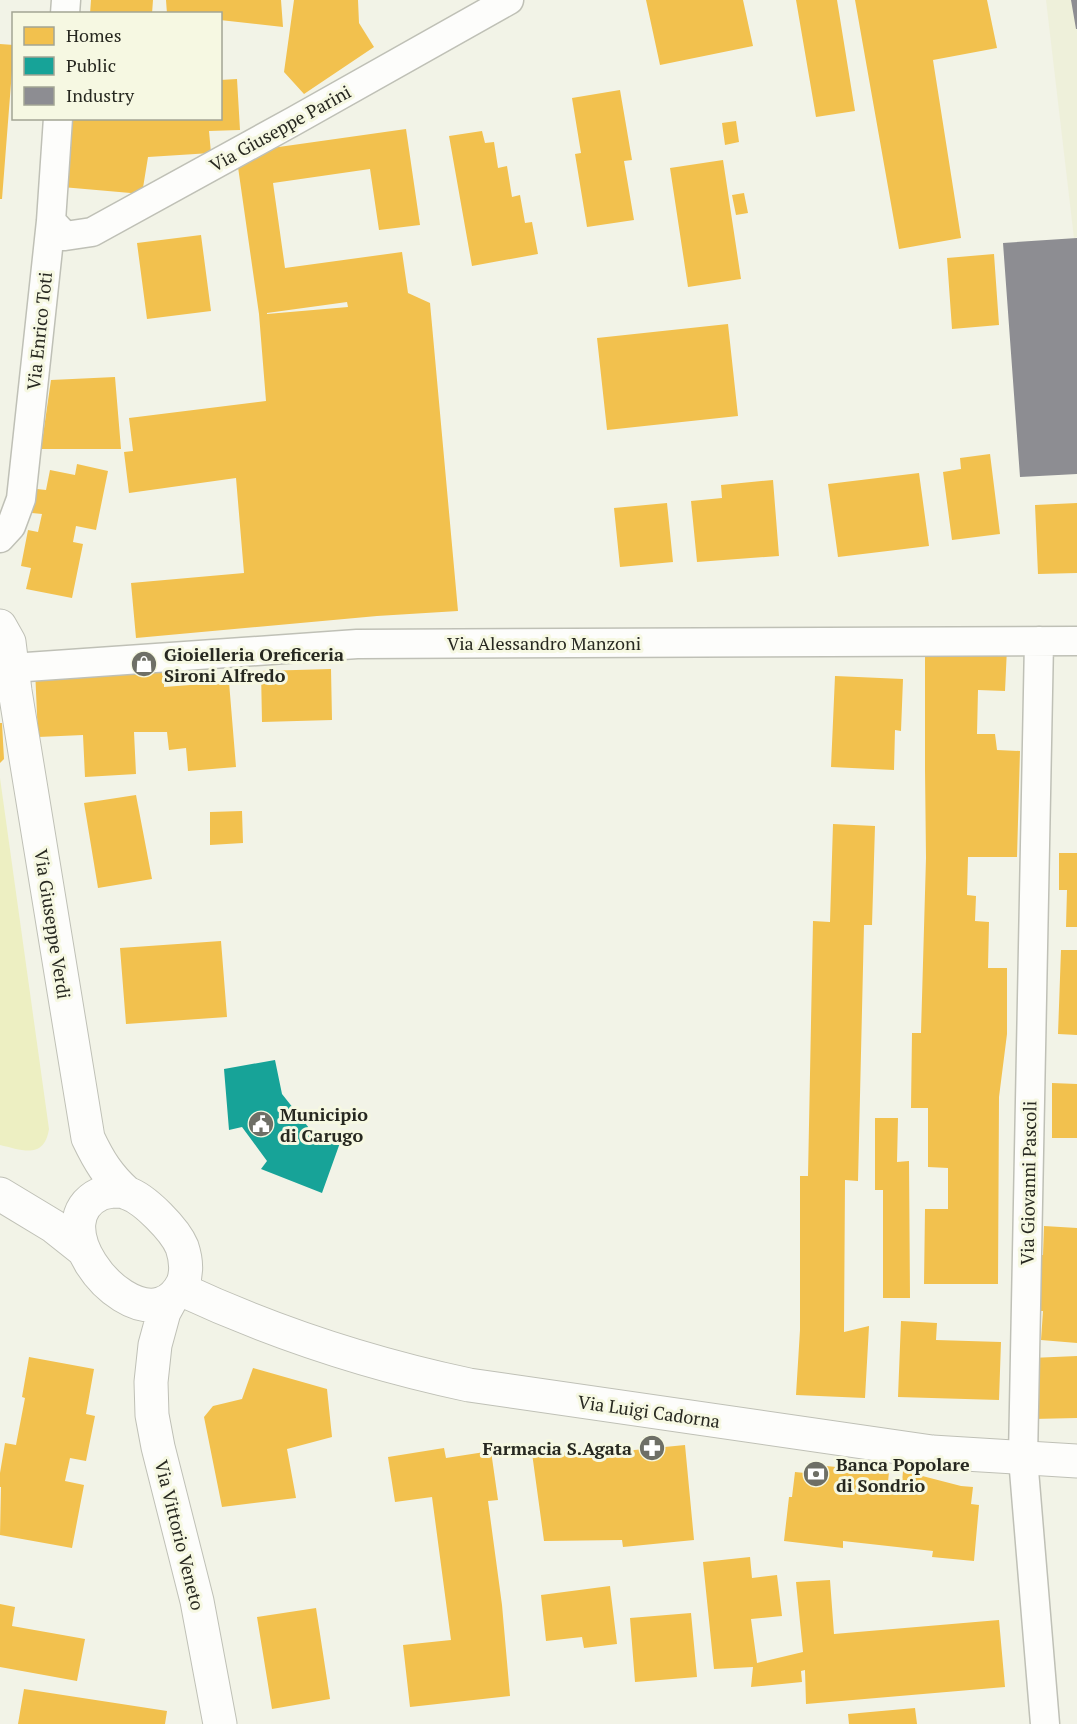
<svg xmlns="http://www.w3.org/2000/svg" width="1077" height="1724" viewBox="0 0 1077 1724" font-family="'PT Serif',serif">
<rect width="100%" height="100%" fill="#f2f3e7"/>
<path fill="#eef0da" d="M1046,0H1077V237L1074,238Z"/>
<path fill="#edefc2" d="M0,778L49,1129C44,1160 22,1150 0,1145Z"/>
<path fill="#f2c14e" fill-rule="evenodd" d="M91,0H153L152,14H90Z
M166,0H281L283,27L220,20V14H167Z
M294,0H358L359,23L374,47L304,94L284,72Z
M646,0H743L753,46L660,65Z
M796,0H837L855,111L816,117Z
M855,0H987L997,48L933,60L961,238L899,249Z
M0,44L14,45L2,199H0Z
M237,79L240,130L209,131L211,153L148,157L142,194L62,187L68,118H220V80Z
M620,90L632,160L624,161L634,220L587,227L575,154L581,153L572,98Z
M736,121L739,142L725,145L722,123Z
M406,129L420,225L379,230L370,169L273,183L285,268L402,252L408,293L430,303L458,611L377,616L136,638L131,583L244,573L236,478L129,493L124,452L133,451L129,418L266,401L259,314L236,153ZM347,302L348,307L267,314V313Z
M482,131L485,143L494,142L498,168L507,166L512,197L520,195L525,223L532,222L538,254L472,266L449,136Z
M723,160L741,279L688,287L670,168Z
M744,193L748,213L736,215L732,195Z
M201,235L211,311L147,319L137,243Z
M994,254L999,325L952,329L947,258Z
M728,324L738,416L607,430L597,338Z
M115,377L121,449H41L51,380Z
M990,454L1000,534L952,540L943,472L961,469L960,458Z
M77,464L108,471L96,530L76,526L73,542L83,544L72,598L26,589L31,568L21,566L28,530L38,532L42,514L32,513L37,489L46,490L50,470L75,475Z
M919,473L929,546L838,557L828,484Z
M773,480L779,556L697,562L691,501L722,498L721,485Z
M667,503L673,562L620,567L614,508Z
M1077,503V573L1038,574L1035,505Z
M925,644L1007,648L1005,691L978,690L977,734H995L997,750L1020,751L1017,857H968L967,895L976,896L975,921L989,922L988,968H1007V1034L999,1097L998,1284H924L925,1209H948V1168L928,1167V1108H911L912,1033H921L926,858L925,770Z
M164,663V687L229,682L236,767L188,771L186,748L169,750L167,732H134L136,774L85,777L83,735L38,737L35,669Z
M331,669L332,720L262,722L261,671Z
M835,676L903,679L901,731L895,730L894,770L831,767Z
M0,723H2L4,759L0,763Z
M136,795L152,879L98,888L84,803Z
M242,811L243,843L210,845V812Z
M833,824L875,826L872,925H864L858,1181L845,1180L844,1332L869,1326L865,1398L796,1395L800,1330V1176H808L813,921L830,922Z
M1059,853H1077V927H1066L1067,890H1059Z
M221,941L227,1017L126,1024L120,948Z
M1061,950H1077V1035L1058,1034Z
M1052,1083L1077,1084V1138H1052Z
M875,1118H898L897,1162L909,1161L910,1298H883V1190H875Z
M1044,1226L1077,1228V1343L1041,1340L1043,1311H1035L1039,1255H1043Z
M901,1321L937,1323L936,1340L1001,1342L999,1400L898,1397Z
M1077,1356V1418L1033,1419L1031,1358Z
M29,1357L94,1369L86,1414L95,1416L86,1461L70,1458L65,1481L84,1485L72,1548L0,1535L1,1487H0V1473L5,1443L16,1445L25,1398L22,1397Z
M253,1368L327,1389L332,1437L287,1449L296,1498L222,1507L204,1417L213,1406L242,1399Z
M685,1445L694,1540L623,1547L622,1540L544,1541L532,1453L614,1452Z
M444,1448L446,1458L491,1451L498,1500L488,1501L502,1605L510,1696L410,1707L403,1645L451,1640L432,1497L395,1502L388,1457Z
M826,1466L889,1472L888,1482L902,1483L903,1471L961,1486L973,1487L971,1504L979,1505L974,1561L932,1557L933,1551L843,1541V1548L784,1541L789,1497H792L795,1472L825,1475Z
M750,1557L752,1578L777,1575L782,1616L751,1619L757,1663L803,1652L796,1582L830,1580L834,1634L999,1620L1005,1687L806,1704L805,1670L801,1671L802,1682L751,1687L753,1667L714,1669L703,1562Z
M610,1586L617,1644L584,1648L582,1637L546,1641L541,1595Z
M0,1604L15,1607L12,1626L85,1639L77,1681L0,1667Z
M316,1608L330,1699L272,1709L257,1617Z
M691,1613L697,1677L635,1682L630,1618Z
M24,1689L167,1711L165,1724H18Z
M915,1708L917,1724H849L848,1714Z"/>
<path fill="#17a398" d="M275,1060L282,1094L309,1128L341,1140L322,1193L261,1169L267,1161L242,1127L229,1130L224,1069Z"/>
<path fill="#8d8d92" d="M1071,0H1077V29H1076Z
M1077,238V474L1020,477L1003,243Z"/>
<g fill="none" stroke-linecap="round" stroke-linejoin="round">
<g stroke="#bfc0b6" stroke-width="31">
<path id="street" d="M65,14L66,0
M51,221L65,236L92,232L294,121L509,0
M0,538L11,526L21,499L51,221L58,118
M1039,641L1023,1458L1045,1724
M12,668L357,644L1077,641"/>
</g>
<g stroke="#bfc0b6" stroke-width="35">
<path id="secondary" d="M0,626L9,642L15,691L88,1138C99,1161 108,1176 127,1193
M113,1191C118,1191 123,1191 127,1193C145,1199 175,1230 182,1247C186,1259 187,1272 183,1283C178,1293 171,1301 160,1304C113,1316 43,1221 100,1194C104,1192 109,1192 113,1191Z
M0,1194L53,1226L82,1249
M180,1289C272,1332 370,1364 469,1385L932,1452L1077,1461
M170,1301L164,1312L155,1345L151,1382L152,1415L158,1447L197,1601L220,1724"/>
</g>
<use href="#street" stroke="#fdfdfb" stroke-width="28"/>
<use href="#secondary" stroke="#fdfdfb" stroke-width="33"/>
</g>
<defs>
<g id="shop-disc" transform="scale(1.35)"><circle r="9.5" fill="#6e6f66" stroke="#f6f8e2"/><path d="M-5-2.5h2.3a2.7 3.5 0 0 1 5.4 0H5L5.5 6h-11ZM-1.5-2.5h3a1.5 2.3 0 0 0-3 0Z" fill="#fff"/></g>
<g id="civic-disc" transform="scale(1.35)"><circle r="9.5" fill="#6e6f66" stroke="#f6f8e2"/><path d="M-.6-6.5H3V-4.5H.6V-3L4-1V1h2V6H-6V1h2V-1L-.6-3ZM-1.2 2.5V6h2.4V2.5Z" fill="#fff"/></g>
<g id="pharmacy-disc" transform="scale(1.35)"><circle r="9.5" fill="#6e6f66" stroke="#f6f8e2"/><path d="M-2-6h4v4h4v4h-4v4h-4v-4h-4v-4h4Z" fill="#fff"/></g>
<g id="bank-disc" transform="scale(1.35)"><circle r="9.5" fill="#6e6f66" stroke="#f6f8e2"/><path d="M-6-4H6V4H-6ZM0-2.3a2.3 2.3 0 1 0 0 4.6a2.3 2.3 0 1 0 0-4.6Z" fill="#fff"/></g>
</defs>
<g fill-rule="evenodd">
<use href="#shop-disc" x="144" y="664"/>
<use href="#civic-disc" x="261" y="1124"/>
<use href="#pharmacy-disc" x="652" y="1448"/>
<use href="#bank-disc" x="816" y="1474"/>
</g>
<g text-anchor="middle" dominant-baseline="central" stroke-width="6" stroke-linejoin="round" paint-order="stroke">
<g font-size="18" fill="#272820" stroke="#f6f8e2">
<text transform="translate(280 128) rotate(-29)">Via Giuseppe Parini</text>
<text transform="translate(39 331) rotate(-84)">Via Enrico Toti</text>
<text x="544" y="643">Via Alessandro Manzoni</text>
<text transform="translate(53 924) rotate(81)">Via Giuseppe Verdi</text>
<text transform="translate(1028 1183) rotate(-89)">Via Giovanni Pascoli</text>
<text transform="translate(649 1411) rotate(8)">Via Luigi Cadorna</text>
<text transform="translate(180 1535) rotate(76)">Via Vittorio Veneto</text>
</g>
<g font-size="18" font-weight="bold" fill="#272820" stroke="#f6f8e2" text-anchor="start">
<text x="164" y="654">Gioielleria Oreficeria<tspan x="164" dy="21">Sironi Alfredo</tspan></text>
<text x="280" y="1114">Municipio<tspan x="280" dy="21">di Carugo</tspan></text>
<text x="632" y="1448" text-anchor="end">Farmacia S.Agata</text>
<text x="836" y="1464">Banca Popolare<tspan x="836" dy="21">di Sondrio</tspan></text>
</g>
</g>
<rect x="12" y="12" width="210" height="108" fill="#f6f8e2" stroke="#a3a594" stroke-width="1.5"/>
<rect x="24" y="27" width="30" height="18" fill="#f2c14e" stroke="#a3a594" stroke-width="1.5"/>
<text x="66" y="42" font-size="18" fill="#272820">Homes</text>
<rect x="24" y="57" width="30" height="18" fill="#17a398" stroke="#a3a594" stroke-width="1.5"/>
<text x="66" y="72" font-size="18" fill="#272820">Public</text>
<rect x="24" y="87" width="30" height="18" fill="#8d8d92" stroke="#a3a594" stroke-width="1.5"/>
<text x="66" y="102" font-size="18" fill="#272820">Industry</text>
</svg>
